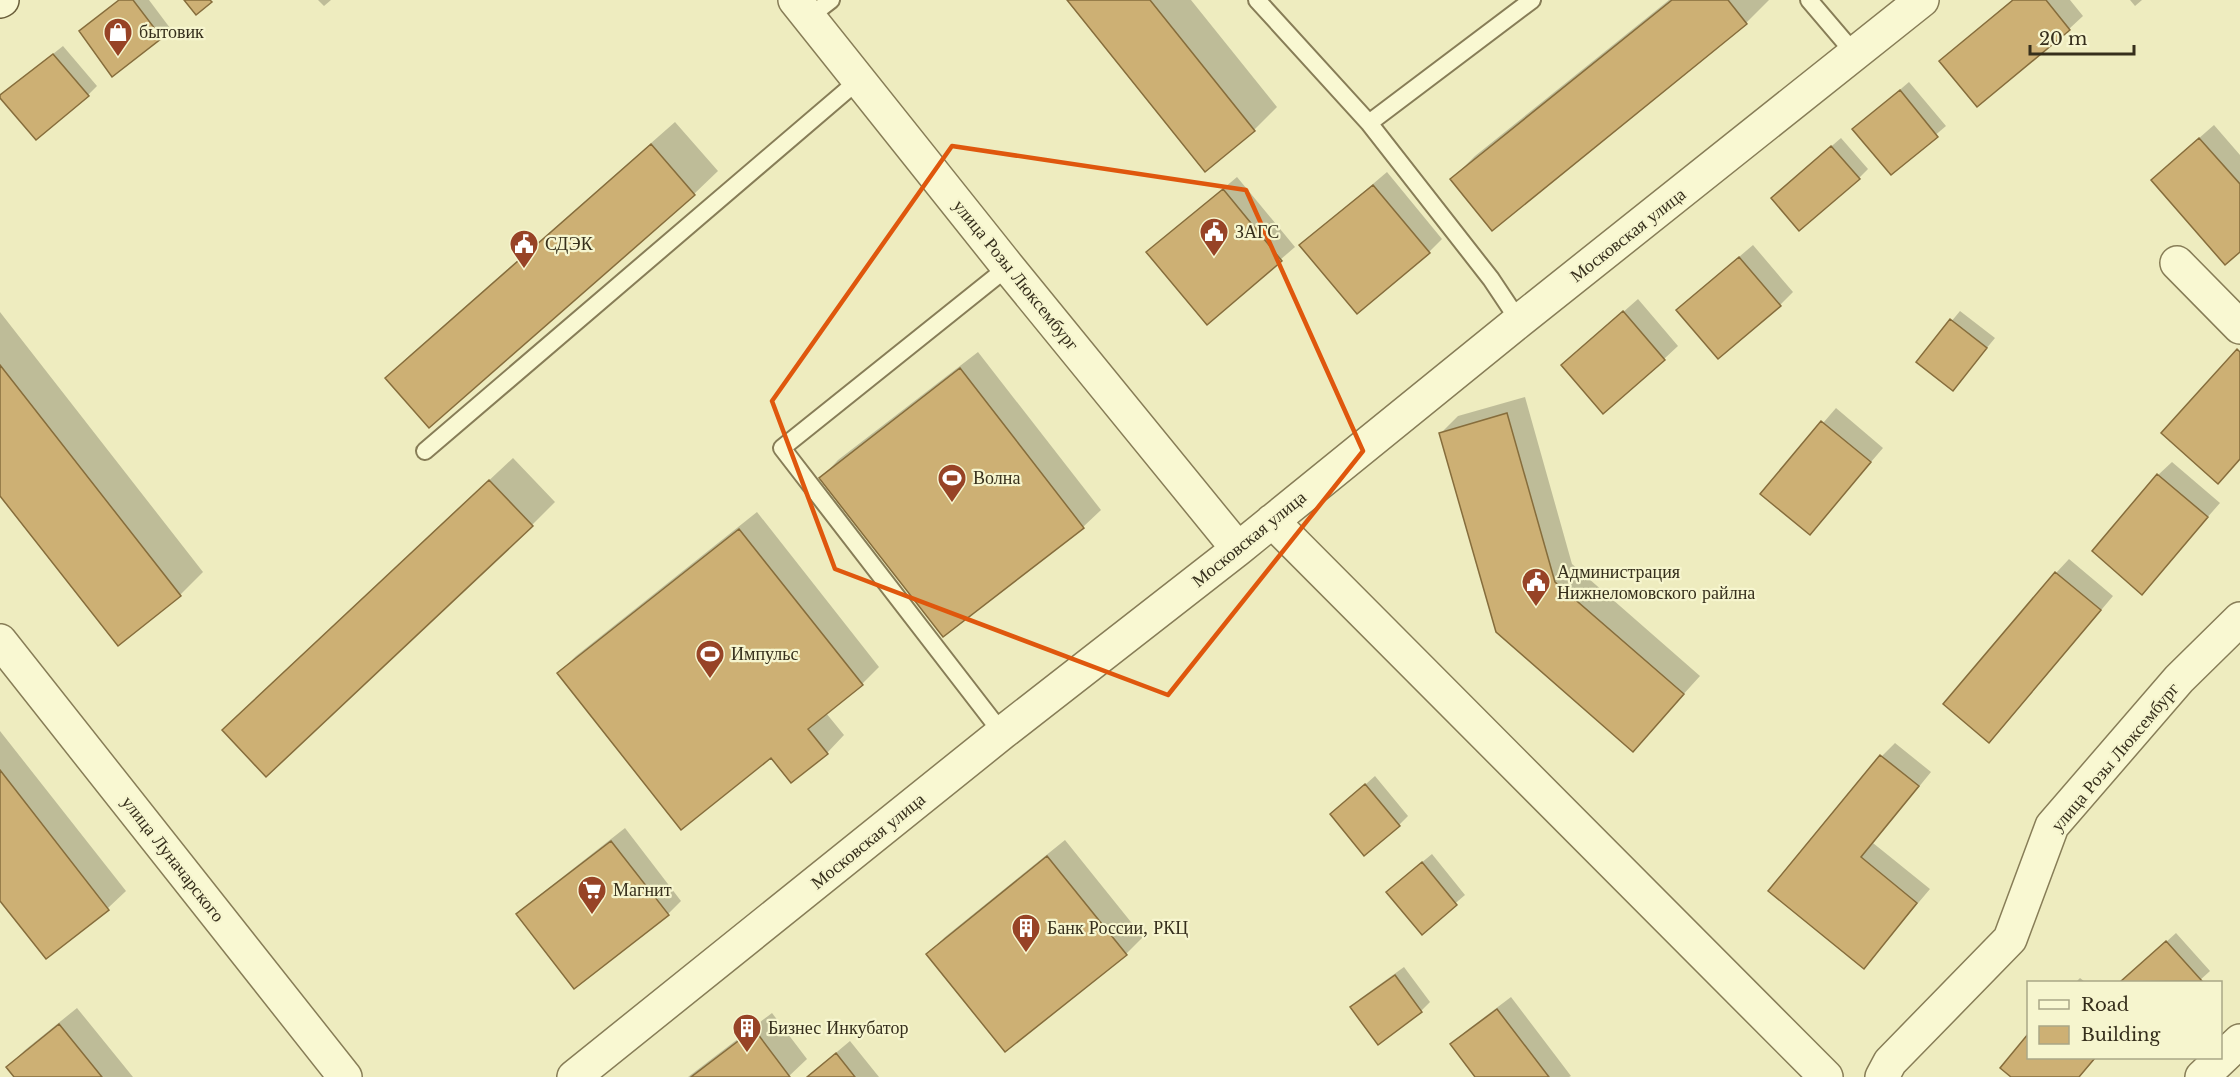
<svg xmlns="http://www.w3.org/2000/svg" width="2240" height="1077" viewBox="0 0 2240 1077" font-family="'Libre Baskerville',serif">
<rect width="100%" height="100%" fill="#eeecbf"/>
<path fill="#0003" d="M119,0H149L170,28L161,37L81,31Z
M318,0H331L324,6Z
M1069,0H1191L1277,107L1254,130Z
M1669,0H1769L1746,23L1492,229L1452,179L1475,156Z
M2012,0H2070L2083,16L2069,29L1941,61Z
M2130,0H2142L2135,6Z
M63,46L97,86L88,95L0,96Z
M1909,82L1946,126L1891,173L1854,129Z
M675,122L718,171L694,194L430,426L387,378L410,355Z
M2214,125L2240,155V250L2166,167Z
M1841,138L1868,169L1859,178L1782,189Z
M1387,172L1442,239L1429,252L1301,245Z
M1237,177L1295,247L1207,323L1148,252Z
M1753,245L1793,292L1780,305L1692,297Z
M1638,299L1678,346L1664,359L1563,365Z
M1960,311L1995,338L1953,389L1918,362Z
M0,312L203,572L180,595L0,494Z
M978,352L1101,510L1083,527L944,635L821,478L838,460Z
M1525,397L1572,564L1700,676L1633,750L1441,433L1458,416Z
M1836,408L1883,448L1810,533L1762,494Z
M513,458L555,502L532,525L247,707Z
M2172,462L2220,503L2142,592L2158,475Z
M757,512L879,667L862,684L826,713L844,735L827,753L559,673L576,656Z
M2069,559L2113,596L2002,728L2056,573Z
M0,731L126,891L108,908L46,957L0,899Z
M1895,743L1931,772L1873,843L1930,889L1864,967L1771,890L1882,756Z
M1375,776L1408,816L1399,825L1332,814Z
M625,828L681,901L668,914H518L532,901Z
M1065,840L1143,937L1126,954H928L945,937Z
M1432,854L1465,895L1422,932L1397,883Z
M2176,933L2210,971L2198,982H2122Z
M1404,967L1430,1002L1421,1011L1352,1007L1361,998Z
M2080,978L2085,982H2076Z
M1511,997L1571,1076L1569,1077H1477L1452,1044L1466,1031Z
M77,1008L133,1077H16L8,1067L25,1050Z
M772,1013L807,1059L788,1077H688Z
M2028,1036V1058H2096L2079,1077H2013L2002,1068Z
M850,1041L879,1077H807Z"/>
<path fill="#cdb074" stroke="#866d3c" stroke-width="1.5" d="M119,0H133L162,38L112,77L79,31Z
M184,0H210L212,2L196,15Z
M1067,0H1150L1255,131L1205,172Z
M1672,0H1728L1747,24L1492,231L1450,179Z
M2013,0H2046L2070,30L1977,107L1939,61Z
M53,54L89,96L36,140L0,98V95Z
M1900,90L1938,137L1891,175L1852,129Z
M2199,138L2240,184V252L2225,265L2151,180Z
M651,144L695,195L429,428L385,378Z
M1831,146L1860,179L1799,231L1771,198Z
M1373,185L1430,253L1357,314L1299,245Z
M1223,189L1282,261L1207,325L1146,252Z
M1739,257L1781,306L1718,359L1676,310Z
M1623,311L1665,360L1603,414L1561,365Z
M1950,319L1987,348L1953,391L1916,362Z
M2237,349L2240,352V459L2218,484L2161,433Z
M0,365L181,596L118,646L0,496Z
M960,368L1084,528L943,637L819,478Z
M1507,413L1555,582L1684,694L1633,752L1496,632L1439,433Z
M1821,421L1871,462L1810,535L1760,494Z
M2157,474L2208,517L2142,595L2092,551Z
M489,480L533,526L266,777L222,730Z
M739,529L863,685L808,729L828,754L791,783L771,758L681,830L557,673Z
M2055,572L2101,610L1989,743L1943,704Z
M1880,755L1919,786L1861,857L1917,903L1864,969L1768,891Z
M0,770L109,910L46,959L0,901Z
M1365,784L1400,826L1364,856L1330,814Z
M611,841L669,915L574,989L516,914Z
M1047,856L1127,955L1005,1052L926,954Z
M1422,862L1457,905L1422,935L1386,892Z
M2166,941L2202,981L2120,982Z
M1395,975L1422,1012L1378,1045L1350,1007Z
M1497,1009L1549,1077H1475L1450,1044Z
M59,1024L102,1077H14L6,1067Z
M754,1029L790,1077H691Z
M2028,1034V1058H2095L2079,1077H2011L2000,1068Z
M836,1053L855,1077H807Z"/>
<g fill="none" stroke-linecap="round" stroke-linejoin="round">
<g stroke="#877d57" stroke-width="20">
<path id="lane" d="M1257,0L1369,123L1532,0
M1809,0L1855,54
M809,17L831,0
M1369,123L1491,279L1519,321
M425,451L860,79
M1002,733L782,448L1008,267"/>
</g>
<g stroke="#877d57" stroke-width="36">
<path id="street" d="M795,0L1008,267L1238,549
M2177,263L2240,327
M1272,521L1826,1077
M0,641L345,1077
M574,1077L1002,733L1238,549L1519,321L1922,0
M1882,1077L1890,1062L2010,939L2052,826L2179,679L2240,619
M2202,1077L2240,1041"/>
</g>
<g stroke="#695e3a" stroke-width="36">
<path id="secondary" d="M0,1L2,0"/>
</g>
<use href="#lane" stroke="#f9f8d2" stroke-width="16"/>
<use href="#street" stroke="#f9f8d2" stroke-width="33"/>
<use href="#secondary" stroke="#f9f8d2" stroke-width="33"/>
</g>
<path fill="none" stroke="#df570d" stroke-width="4.5" stroke-linejoin="round" d="M952,146L1246,190L1363,451L1168,695L835,569L772,401Z"/>
<defs>
<g id="shop-pin" transform="scale(1.5)"><path d="M0 17L-7.5 6A9.5 9.5 0 1 1 7.5 6Z" fill="#974326" stroke="#f6f5ce"/><path d="M-5-2.5h2.3a2.7 3.5 0 0 1 5.4 0H5L5.5 6h-11ZM-1.5-2.5h3a1.5 2.3 0 0 0-3 0Z" fill="#fff"/></g>
<g id="civic-pin" transform="scale(1.5)"><path d="M0 17L-7.5 6A9.5 9.5 0 1 1 7.5 6Z" fill="#974326" stroke="#f6f5ce"/><path d="M-.6-6.5H3V-4.5H.6V-3L4-1V1h2V6H-6V1h2V-1L-.6-3ZM-1.2 2.5V6h2.4V2.5Z" fill="#fff"/></g>
<g id="stadium-pin" transform="scale(1.5)"><path d="M0 17L-7.5 6A9.5 9.5 0 1 1 7.5 6Z" fill="#974326" stroke="#f6f5ce"/><path d="M0-5a6.5 5 0 1 0 0 10a6.5 5 0 1 0 0-10ZM-3.5-1.8h7v3.6h-7Z" fill="#fff"/></g>
<g id="supermarket-pin" transform="scale(1.5)"><path d="M0 17L-7.5 6A9.5 9.5 0 1 1 7.5 6Z" fill="#974326" stroke="#f6f5ce"/><path d="M-6-5.5h2.5l.6 2H6L4.5 2H-2.5L-4.4-4H-6ZM-1.5 3.2a1.3 1.3 0 1 0 .1 0ZM3 3.2a1.3 1.3 0 1 0 .1 0Z" fill="#fff"/></g>
<g id="building-pin" transform="scale(1.5)"><path d="M0 17L-7.5 6A9.5 9.5 0 1 1 7.5 6Z" fill="#974326" stroke="#f6f5ce"/><path d="M-4-6H4V6H1V3H-1V6H-4ZM-2.5-4.3h1.7v1.8h-1.7ZM.8-4.3h1.7v1.8H.8ZM-2.5-1h1.7V.8h-1.7ZM.8-1h1.7V.8H.8Z" fill="#fff"/></g>
</defs>
<g fill-rule="evenodd">
<use href="#shop-pin" x="118" y="32"/>
<use href="#civic-pin" x="1214" y="232"/>
<use href="#civic-pin" x="524" y="244"/>
<use href="#stadium-pin" x="952" y="478"/>
<use href="#civic-pin" x="1536" y="582"/>
<use href="#stadium-pin" x="710" y="654"/>
<use href="#supermarket-pin" x="592" y="890"/>
<use href="#building-pin" x="1026" y="928"/>
<use href="#building-pin" x="747" y="1028"/>
</g>
<g text-anchor="middle" dominant-baseline="central" stroke-width="4.5" stroke-linejoin="round" paint-order="stroke">
<g font-size="18" fill="#362f1c" stroke="#f6f5ce" text-anchor="start">
<text x="139" y="32">бытовик</text>
<text x="1235" y="232">ЗАГС</text>
<text x="545" y="244">СДЭК</text>
<text x="973" y="478">Волна</text>
<text x="1557" y="572">Администрация<tspan x="1557" dy="21">Нижнеломовского райлна</tspan></text>
<text x="731" y="654">Импульс</text>
<text x="613" y="890">Магнит</text>
<text x="1047" y="928">Банк России, РКЦ</text>
<text x="768" y="1028">Бизнес Инкубатор</text>
</g>
<g font-size="18" fill="#362f1c" stroke="#f6f5ce">
<text transform="translate(1628 235) rotate(-38)">Московская улица</text>
<text transform="translate(1016 275) rotate(51)">улица Розы Люксембург</text>
<text transform="translate(1249 539) rotate(-39)">Московская улица</text>
<text transform="translate(2115 757) rotate(-50)">улица Розы Люксембург</text>
<text transform="translate(868 841) rotate(-39)">Московская улица</text>
<text transform="translate(173 859) rotate(52)">улица Луначарского</text>
</g>
</g>
<rect x="2027" y="981" width="195" height="78" fill="#f6f5ce" stroke="#a9a687" stroke-width="1.5"/>
<rect x="2039" y="1000" width="30" height="9" fill="#f9f8d2" stroke="#a9a687" stroke-width="1.5"/>
<text x="2081" y="1011" font-size="18" fill="#362f1c">Road</text>
<rect x="2039" y="1026" width="30" height="18" fill="#cdb074" stroke="#a9a687" stroke-width="1.5"/>
<text x="2081" y="1041" font-size="18" fill="#362f1c">Building</text>
<path d="M2030 45v9h104v-9" fill="none" stroke="#362f1c" stroke-width="3"/>
<text x="2039" y="45" font-size="18" fill="#362f1c" stroke="#f6f5ce" stroke-width="4.5" paint-order="stroke">20 m</text>
</svg>
